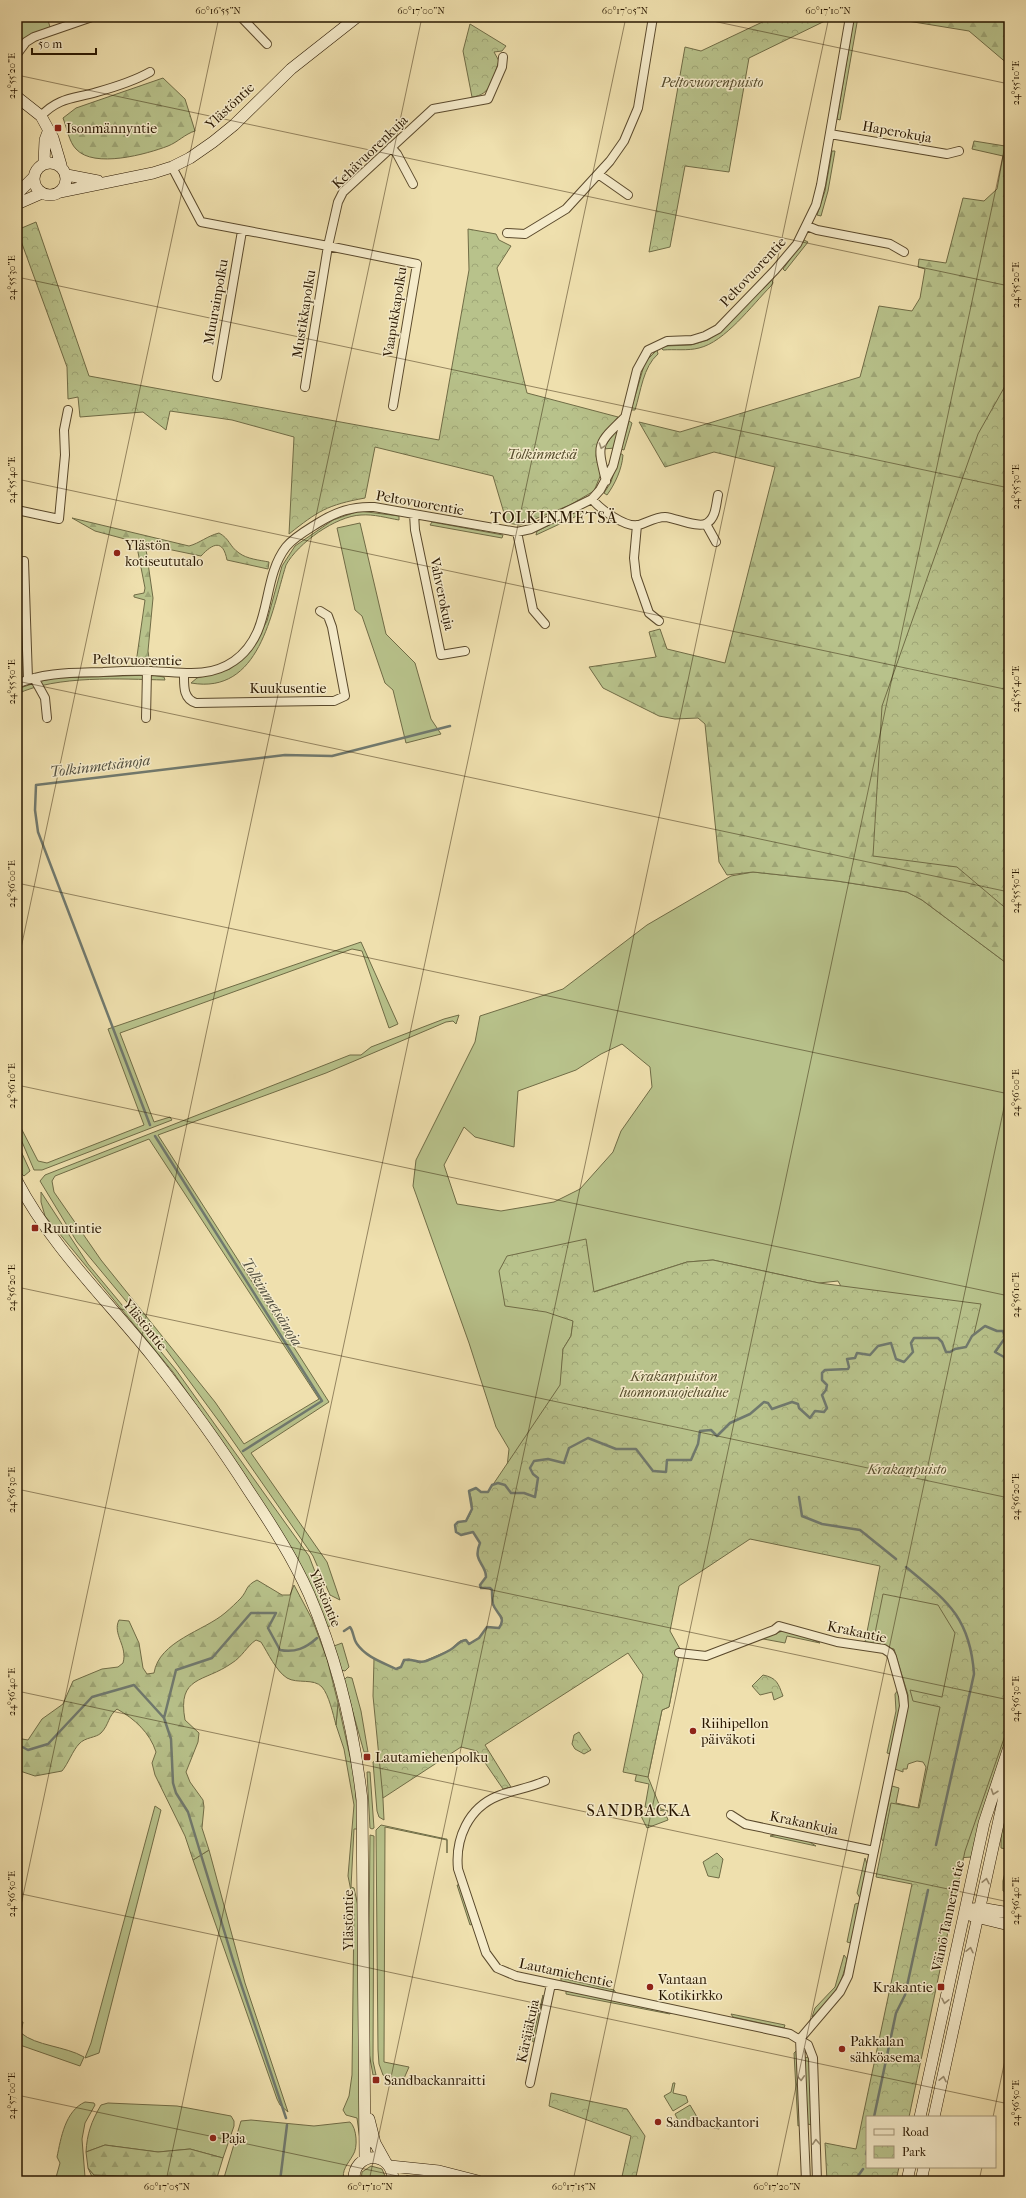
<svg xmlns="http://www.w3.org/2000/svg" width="1026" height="2198" viewBox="0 0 1026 2198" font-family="'IM FELL French Canon',serif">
<defs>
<pattern id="forest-firs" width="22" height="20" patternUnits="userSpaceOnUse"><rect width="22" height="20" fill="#b8c28b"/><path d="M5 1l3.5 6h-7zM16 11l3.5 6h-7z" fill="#9ea676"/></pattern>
<pattern id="park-crowns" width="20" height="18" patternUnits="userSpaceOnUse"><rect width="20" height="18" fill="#b8c28b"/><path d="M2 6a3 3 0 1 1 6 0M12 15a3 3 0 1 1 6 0" fill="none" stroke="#9ea676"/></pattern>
</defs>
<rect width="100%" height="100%" fill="#efe0ae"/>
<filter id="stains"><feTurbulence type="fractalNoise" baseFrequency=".005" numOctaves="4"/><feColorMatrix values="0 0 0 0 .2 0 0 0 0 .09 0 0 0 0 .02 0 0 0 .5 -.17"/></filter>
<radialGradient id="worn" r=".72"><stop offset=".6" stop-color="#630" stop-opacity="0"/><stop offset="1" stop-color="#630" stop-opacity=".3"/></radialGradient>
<path fill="#b8c28b" stroke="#706c46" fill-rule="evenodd" d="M17,17H47L50,27L29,35L17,48Z
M854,17H858L840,120L837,119Z
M832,151H835L828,191L821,216L817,215L825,191Z
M804,240L808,242L785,271L783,269Z
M772,280L773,283L771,286C752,305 725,342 699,348C688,351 674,349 663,350L661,348L665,346L691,345L708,340L722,330Z
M657,350L658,354C643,367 641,391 635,410H631L645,362Z
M629,421L632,423L624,450L621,449Z
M616,430L618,431L615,448L603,449Z
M620,453L623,455C622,469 615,484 607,495L604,493L611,482Z
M581,510L583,513L579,515L536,535L537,531Z
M359,511L399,516V520C387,518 374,514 361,515C336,516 298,543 286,565C271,613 260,695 191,683L197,678L230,669L250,652L267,621L282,566L295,546L333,520Z
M432,522L503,535L502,538L430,525Z
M360,523L386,634L415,663L431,719L441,734L406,743L393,690L385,683L362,616L355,610L337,528Z
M151,675L164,677L165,680C121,679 57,675 17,694V689L41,681L56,678Z
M753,872L837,881L907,892L922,900L1009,965V1551L870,1338L838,1281L819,1283L713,1260L687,1262L593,1292L504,1293L505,1305L575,1309L571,1336L563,1349L561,1385L507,1467L509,1449L496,1427L469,1343L413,1186L416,1160L475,1042L480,1016L563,989L647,925L731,876ZM622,1044L650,1067L652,1087L621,1131L613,1152L580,1189L554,1202L501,1211L457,1204L444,1165L464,1127L475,1137L514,1147L518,1091L576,1070L601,1054Z
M361,942L398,1024L389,1028L362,951L352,949L120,1033L154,1122L170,1117L172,1120L42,1170H34L17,1130V1115L20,1126L38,1161L47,1163L144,1125L108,1029Z
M459,1015L456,1024L453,1021L446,1022L326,1073L158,1135L329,1402L251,1453L327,1562L340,1600L330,1595L313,1556L226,1431L165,1348L77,1242L40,1181L45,1175L350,1055H361L371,1047L444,1019ZM149,1139L319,1399L244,1444L215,1402L101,1260L54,1192L52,1181L55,1176Z
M20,1149L30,1171L24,1176C17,1171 17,1158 17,1150Z
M41,1192L88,1264L176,1370L309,1556L335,1624L327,1627L297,1558L239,1466L173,1372L45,1216L41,1202Z
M1009,1556V1731L984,1809L972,1857L957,1858L883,1841L881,1838L892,1786L899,1788L896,1803L918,1808L926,1767L923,1762L917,1761L908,1764L907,1769H903V1772L895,1769L908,1703V1695L894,1649L872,1644L877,1613L884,1590Z
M783,1631L802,1635L820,1643L787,1636L785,1643L758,1638Z
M342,1643L349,1667L345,1671L341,1670L334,1646Z
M679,1655L669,1707L662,1710L648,1777L661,1809L687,1816L645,1807L649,1784L635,1781L662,1658Z
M347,1677L352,1678L361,1711L368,1752H364L344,1680Z
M898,1690L901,1705L891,1754L887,1753L896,1711L895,1694Z
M338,1703L355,1779L358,1829H354L351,1887L354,1888L358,1906L360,2140L357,2118L346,2115L343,2110L349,2096L352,2075L354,1906L348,1876L354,1805L344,1749L336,1725Z
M381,1758L384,1820L379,1817L377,1811L373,1762Z
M367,1772H370L374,1828L372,1829L370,1828Z
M1009,1798V1837L1006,1849L1001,1848V1833Z
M155,1806L161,1810L99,2053L85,2058L91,2043Z
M642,1813L667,1817L668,1820L647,1828L641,1816Z
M381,1825L446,1839H447V1853V1840L385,1827L384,2062L409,2067L402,2083L397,2084L383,2075L379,2064L378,2050L376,1830Z
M778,1834L808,1841L816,1846L770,1836Z
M370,1835L374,1836L373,2061L376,2075H373L368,2047Z
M209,1850L245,1983L288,2112L280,2105L277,2099L193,1860Z
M865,1858L867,1864L860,1898L857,1893Z
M457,1885H460L473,1924L470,1925Z
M859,1903L851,1943L847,1942L855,1904Z
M844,1955L847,1959C841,1989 833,1995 812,2017L815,2008L835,1987Z
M561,1978L614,1990L616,1993L561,1981Z
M566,1990L671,2013L670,2014L566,1994Z
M543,1995L535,2042H534L532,2041Z
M731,2014L785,2025L784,2028L733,2017Z
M17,2021L23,2022L21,2033C36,2046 65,2046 84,2057L80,2066L17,2044Z
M796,2051L801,2125L798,2126L794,2053Z
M804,2057L810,2058L813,2125L807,2124Z
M673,2083H675L673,2093L686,2096L688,2102L673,2111L664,2096L671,2092Z
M85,2102L94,2103L95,2105L85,2123L82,2139L85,2177L75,2178L74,2181H55L60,2163L57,2157C61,2138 65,2111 85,2102Z
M108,2103L177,2106L231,2116L234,2121V2126L223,2158L190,2149L158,2152L105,2145L86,2152C87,2134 91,2122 101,2105Z
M690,2105L700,2122L720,2126L719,2129L678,2120L675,2114Z
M251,2120L314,2126L350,2122C357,2128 358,2148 353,2155C348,2164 341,2170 344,2181H223L241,2121Z
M371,2166L382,2169L385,2176V2181H361L362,2172Z
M88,2168L94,2175L145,2177L149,2181H97L93,2179Z"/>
<path fill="url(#forest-firs)" stroke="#706c46" d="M883,17H1009V65L969,31Z
M163,78L185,99L195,131C185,134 178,142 168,146C147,154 94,169 76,149C69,142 67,128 63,118L76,108Z
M1009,124V965L922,900L907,892L837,881L753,872L727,875L719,862L705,724L698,718L675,719L659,716L603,688L589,667L656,657L649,632L660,629L667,649L725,663L775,467L714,452L665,467L639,422L680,432L860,377L879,306L912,311L920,298L925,269L918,267L919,259L946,263L963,198L984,201L997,189L1003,156L972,149L974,141L1005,146Z
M72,518L189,546C200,543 207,536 219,533C230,539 229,546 239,553C247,559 259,560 269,562L268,569L227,560C223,539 213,543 201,556L148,545L146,549L153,598L148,651L149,658L154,663H131L137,656L145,600L134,597V595L144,593L145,588L136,542L95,531Z
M257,1580L282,1595H290L294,1585L312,1619L327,1659L338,1703L336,1725C333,1714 329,1695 322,1687C314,1678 297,1684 287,1678C276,1671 268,1653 261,1642L256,1640C247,1646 242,1657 232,1663C204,1683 177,1675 185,1720L199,1733L198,1742L186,1772L190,1782L203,1800L204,1807L202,1828L209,1850L193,1860L185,1836L155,1775L152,1763L156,1752C150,1733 135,1719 117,1709C108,1716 109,1725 101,1733C96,1738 85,1737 79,1744C73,1750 68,1764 62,1771L35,1776L17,1770V1728L22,1739L28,1740L42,1719L63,1704L73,1681L102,1669L118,1667L123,1663C128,1646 112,1634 119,1620L129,1621L139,1643L143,1668L147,1674L154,1673C159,1641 204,1631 225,1613C231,1608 236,1603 241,1598C248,1590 245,1586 257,1580Z
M105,2145L158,2152L190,2149L223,2158L216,2181H149L145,2177L94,2175L88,2168L86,2152Z"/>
<path fill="url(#park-crowns)" stroke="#706c46" d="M572,17H646V19H571Z
M773,17H843L842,21L829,19L749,58L729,172L685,166L670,247L649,252L685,47L701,51Z
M470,24L506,46L502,51L494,52L499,61C493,77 492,95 472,97L463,51Z
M36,222L89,376L439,440L469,270L468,229L496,234L499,240L511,246L497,268L527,393L618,417L598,443L596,456L601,474L594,491L570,505L520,525L507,523L493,476L375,447L365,498C327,505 318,511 289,534L294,437L232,420L170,411L166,430L143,412L80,417L78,397L68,399L67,367L17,230Z
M1009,379V911L957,867L873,856L882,706L978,434Z
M586,1239L594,1292L687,1262L713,1260L819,1283L981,1304L974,1334L985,1326L997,1331H1003L1005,1338L996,1352L1004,1357L1007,1365L1009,1364V1724L965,1851L909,2117H867V2167H899L896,2181H827L825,2143L856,2149L912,1884L876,1877L891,1803L919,1808L940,1707L913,1701L910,1690L942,1697L955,1633L938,1605L883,1594L873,1643L865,1642L880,1566L750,1539L679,1586L670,1631L680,1649L679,1655L669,1707L662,1710L648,1777L623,1772L643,1675L628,1653L485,1745L511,1787L503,1789L477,1751L461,1747L383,1798L373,1696L374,1659L396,1669L401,1667L405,1660L409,1659L420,1663L450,1650L460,1641L466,1640L470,1644L479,1638L487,1627L499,1628L502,1622V1617L493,1606L492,1590L490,1588H481L480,1585L486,1577C486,1563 472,1562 480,1543L473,1532L461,1535L456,1532L455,1525L458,1522L466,1521C474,1511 473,1502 469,1491L476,1488L481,1492H488L560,1385L563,1349L571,1336L573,1321L546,1312L505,1306L499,1271L507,1256Z
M763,1675C777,1678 778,1683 783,1696L774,1700L772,1692L760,1695L752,1686Z
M579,1732L591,1750L584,1754L575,1749L572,1744L574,1735Z
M717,1853L723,1859L719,1878L708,1876L703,1862Z
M1009,1855V1893L1003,1891V1881Z
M551,2093L627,2109L645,2136L635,2181H621L631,2136L549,2106Z"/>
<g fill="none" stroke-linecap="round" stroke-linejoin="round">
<path stroke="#70796e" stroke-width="2.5" d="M150,1125L38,832L35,810L36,785L285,755L332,756L450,726
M155,1136L322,1401L243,1451
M799,1497L802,1516L822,1524L860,1530L896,1559
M906,1567C947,1601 970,1617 974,1674L936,1845
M344,1631L350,1627C354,1632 353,1639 357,1644C366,1657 382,1662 396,1669L401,1667L404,1660C413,1658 418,1664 426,1661C434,1658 443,1654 450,1650C456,1647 458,1641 466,1640L469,1644L479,1638L487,1627L499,1628C507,1617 496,1614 493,1604C492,1599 492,1595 492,1590L490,1588H481L480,1585L486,1577C486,1563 472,1562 480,1543L473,1532L461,1535L456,1532L455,1525L458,1522L466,1521L472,1509L469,1491L476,1488L481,1492H488L492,1485L498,1483L505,1485L511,1493H524L535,1497L538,1478L533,1474L530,1468L534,1461L548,1459L564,1463L569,1448L588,1438L616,1449H636L653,1471L666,1472L667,1460H691L698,1444L700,1431L711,1430L717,1436L730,1423L750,1414L764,1402L768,1403L772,1409L792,1402L798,1404L799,1408L810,1418L815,1411L824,1412L827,1408L822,1395L826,1390L827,1385L822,1380V1373L825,1370L848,1369L849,1367L847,1359L855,1358L857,1353L870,1355L878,1346L891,1343L896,1359L904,1362L913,1352L911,1343L914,1338H938L942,1342L946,1352H950L955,1349L966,1347L972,1336L985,1326L997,1331H1003L1005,1338L995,1352L1004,1357L1008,1365L1009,1364
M164,1718L171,1739L173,1783L176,1793L188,1812L233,1960L286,2118
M17,1744L28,1750L48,1744L92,1697L134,1685L164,1718L176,1670L212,1658L251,1613H276L268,1628L280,1650C295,1653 306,1648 317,1638
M874,2117L896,2013L905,1995L928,1890
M866,2154L867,2150
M280,2181L287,2125
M848,2181L858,2176L863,2169"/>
<g stroke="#5a492c" stroke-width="10">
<path id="street" d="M241,17L267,44
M17,54L26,42L34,37L92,17
M41,116C59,97 74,99 97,92C115,87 134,81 150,72
M830,134L947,154L959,151
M391,147L397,154L413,184
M172,167L201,222L328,246L338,202L343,192L433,109L488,99L502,67L503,57
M598,174L628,195
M807,226L817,230L890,244L904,252
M507,233L525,234L566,209L610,161L624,141L638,108L653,17
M217,377L242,231
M305,387L328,246L417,264L393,406
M606,481C597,444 596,445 624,418
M592,499C600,509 625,528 639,525C648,522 656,517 665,517C676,518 699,529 707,523C716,518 716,504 718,495
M17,510L59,519L65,455L64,430L68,410
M414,514L415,530L441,655L465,651
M706,524L716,542
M637,525L634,558L636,576L649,613L659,621
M517,532L533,610L545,624
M24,561L28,679
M184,674C184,686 183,699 196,703L321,701H334L345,696L332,627L328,616L320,611
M34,678L45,698L47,718
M17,684C44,672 74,673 103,672C119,671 136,670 152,671C181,672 208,679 234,661C274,633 260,581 286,547C294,537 307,530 318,523C336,512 352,506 374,507L517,532L531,529L592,499L600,490L613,466L637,370L648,350L667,341L692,340L705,336L718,329L775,270L797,244L816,205L821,185L850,17
M146,718L147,671
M679,1653L706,1656L774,1630L779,1626L837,1642L884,1649L890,1653L892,1657L903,1696L904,1706L848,1976L840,1992L800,2039
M545,1781C530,1788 513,1790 498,1796C468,1808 455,1839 458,1869L486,1953L497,1968L516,1976L790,2034L808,2045L813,2058L817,2181
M731,1815L745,1824L874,1851
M800,2039L806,2181
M530,2083L551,1984"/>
</g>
<g stroke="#291700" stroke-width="12">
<path id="secondary" d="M17,97L41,116L53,138L61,165
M34 179a16 16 0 1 1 32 0a16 16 0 1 1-32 0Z
M44,163L45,140L48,132
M67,175L98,181
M60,192L153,173L172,167L190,158L213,142L234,125L291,69L357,17
M17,194L34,177
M17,204L42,193
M17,1181C51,1246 106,1299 152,1356C186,1399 219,1444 249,1491C271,1524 293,1558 309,1594C337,1659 354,1730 362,1800L365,2159
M973,1909L980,1908L1009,1913
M972,1916L1009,1925
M920,2117L984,1823L1009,1747
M934,2117L1009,1774
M369,2119L375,2143L385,2161
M390,2166L439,2171L478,2181
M354,2181C352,2151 393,2149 393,2181
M409,2181L422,2179L438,2181
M907,2181L910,2167
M921,2181L924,2167"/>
</g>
<use href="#street" stroke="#f5ebca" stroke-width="8"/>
<use href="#secondary" stroke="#f5ebca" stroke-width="11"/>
</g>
<defs><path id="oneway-chevron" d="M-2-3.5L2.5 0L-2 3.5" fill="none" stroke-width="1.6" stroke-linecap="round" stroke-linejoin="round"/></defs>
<g stroke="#998c6f">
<use href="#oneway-chevron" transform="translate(602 446) rotate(109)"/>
<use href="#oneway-chevron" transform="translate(994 1792) rotate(109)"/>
<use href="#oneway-chevron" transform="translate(986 1881) rotate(-78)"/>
<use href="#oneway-chevron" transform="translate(970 1950) rotate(-77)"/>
<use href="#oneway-chevron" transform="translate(945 2001) rotate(102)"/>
<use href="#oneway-chevron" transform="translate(801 2078) rotate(87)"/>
<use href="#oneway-chevron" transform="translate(943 2079) rotate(-78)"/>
<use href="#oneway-chevron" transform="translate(816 2142) rotate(-93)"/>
</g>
<path fill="none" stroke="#291700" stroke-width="1" stroke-opacity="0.45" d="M694,17L1009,84M17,75L1009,286M17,277L1009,488M17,479L1009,690M17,681L1009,892M17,883L1009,1094M17,967L219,17M17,1085L1009,1296M17,1287L1009,1498M17,1489L1009,1700M17,1691L1009,1902M17,1893L1009,2104M17,1924L422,17M17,2095L421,2181M993,2117L1009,2041M166,2181L626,17M369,2181L829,17M573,2181L1009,127M776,2181L1009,1084M979,2181L982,2167"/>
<g fill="#8f2418" stroke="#f5ebca" stroke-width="1.5">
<rect x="54" y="124" width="8" height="8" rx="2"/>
<circle cx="117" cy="553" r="4"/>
<rect x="31" y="1224" width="8" height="8" rx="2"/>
<circle cx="693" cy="1731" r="4"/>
<rect x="363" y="1753" width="8" height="8" rx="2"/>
<circle cx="650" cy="1987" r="4"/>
<rect x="937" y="1983" width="8" height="8" rx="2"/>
<circle cx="842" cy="2049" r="4"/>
<rect x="372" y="2076" width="8" height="8" rx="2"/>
<circle cx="658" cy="2122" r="4"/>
<circle cx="213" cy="2138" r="4"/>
</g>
<g text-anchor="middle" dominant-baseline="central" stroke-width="3" stroke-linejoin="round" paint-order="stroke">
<g font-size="14" font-style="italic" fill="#544a2a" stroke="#f5ebca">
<text x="712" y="82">Peltovuorenpuisto</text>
<text x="542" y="454">Tolkinmetsä</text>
<text x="674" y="1376">Krakanpuiston<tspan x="674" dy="16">luonnonsuojelualue</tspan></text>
<text x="907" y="1469">Krakanpuisto</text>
</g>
<g font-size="14" fill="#291700" stroke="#f5ebca">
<text transform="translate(230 106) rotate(-43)">Ylästöntie</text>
<text transform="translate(897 132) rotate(10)">Haperokuja</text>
<text transform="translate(370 152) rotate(-44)">Kehävuorenkuja</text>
<text transform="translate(753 272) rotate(-47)">Peltovuorentie</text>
<text transform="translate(216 302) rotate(-80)">Muurainpolku</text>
<text transform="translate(395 312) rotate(-81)">Vaapukkapolku</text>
<text transform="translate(304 314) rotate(-81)">Mustikkapolku</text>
<text transform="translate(420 503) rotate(10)">Peltovuorentie</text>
<text transform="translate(442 594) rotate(78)">Vahverokuja</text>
<text transform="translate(137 660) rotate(1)">Peltovuorentie</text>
<text x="288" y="688">Kuukusentie</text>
<text transform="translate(145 1325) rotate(51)">Ylästöntie</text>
<text transform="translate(325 1598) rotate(67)">Ylästöntie</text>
<text transform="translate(857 1632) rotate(12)">Krakantie</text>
<text transform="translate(804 1823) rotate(12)">Krakankuja</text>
<text transform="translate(948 1916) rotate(-78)">Väinö Tannerin tie</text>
<text transform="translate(348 1920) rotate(-90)">Ylästöntie</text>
<text transform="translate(566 1973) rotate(12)">Lautamiehentie</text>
<text transform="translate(528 2031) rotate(-78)">Käräjäkuja</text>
</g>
<g font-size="14" fill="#291700" stroke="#f5ebca" text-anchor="start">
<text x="66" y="128">Isonmännyntie</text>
<text x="125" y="545">Ylästön<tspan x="125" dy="16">kotiseututalo</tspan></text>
<text x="43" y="1228">Ruutintie</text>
<text x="701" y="1723">Riihipellon<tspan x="701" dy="16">päiväkoti</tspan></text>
<text x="375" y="1757">Lautamiehenpolku</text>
<text x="658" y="1979">Vantaan<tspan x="658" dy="16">Kotikirkko</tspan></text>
<text x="933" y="1987" text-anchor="end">Krakantie</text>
<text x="850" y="2041">Pakkalan<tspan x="850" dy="16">sähköasema</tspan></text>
<text x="384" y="2080">Sandbackanraitti</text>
<text x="666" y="2122">Sandbackantori</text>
<text x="221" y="2138">Paja</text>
</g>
<g font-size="15" font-style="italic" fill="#535040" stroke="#f5ebca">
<text transform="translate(100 766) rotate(-7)">Tolkinmetsänoja</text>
<text transform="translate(272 1302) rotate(58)">Tolkinmetsänoja</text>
</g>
<g font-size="16" letter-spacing="1" fill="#291700" stroke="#f5ebca">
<text x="554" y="517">TOLKINMETSÄ</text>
<text x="639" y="1810">SANDBACKA</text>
</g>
</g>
<rect width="1026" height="2198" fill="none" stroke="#efe0ae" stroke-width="44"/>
<rect x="866" y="2116" width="130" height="52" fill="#f5ebca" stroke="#a39679"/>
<rect x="874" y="2129" width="20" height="6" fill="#f5ebca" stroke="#a39679"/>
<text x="902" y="2136" font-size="12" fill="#291700">Road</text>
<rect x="874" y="2146" width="20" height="12" fill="url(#park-crowns)" stroke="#a39679"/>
<text x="902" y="2156" font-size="12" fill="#291700">Park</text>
<path d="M32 48v6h64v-6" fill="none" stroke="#291700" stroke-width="2"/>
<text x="38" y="48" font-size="12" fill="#291700" stroke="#f5ebca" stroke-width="3" paint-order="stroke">50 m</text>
<rect x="22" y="22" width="982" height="2154" fill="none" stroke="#291700" stroke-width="1.5"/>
<g font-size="10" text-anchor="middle" fill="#291700">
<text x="218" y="14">60°16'55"N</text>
<text x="421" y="14">60°17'00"N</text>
<text x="625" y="14">60°17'05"N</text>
<text x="828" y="14">60°17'10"N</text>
<text transform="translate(11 76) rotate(-90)" y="4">24°55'20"E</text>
<text transform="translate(1015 83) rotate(-90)" y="4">24°55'10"E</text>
<text transform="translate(11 278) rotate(-90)" y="4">24°55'30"E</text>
<text transform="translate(1015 285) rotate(-90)" y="4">24°55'20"E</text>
<text transform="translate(11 480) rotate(-90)" y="4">24°55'40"E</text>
<text transform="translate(1015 487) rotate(-90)" y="4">24°55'30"E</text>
<text transform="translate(11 682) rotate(-90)" y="4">24°55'50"E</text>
<text transform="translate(1015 689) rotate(-90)" y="4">24°55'40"E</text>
<text transform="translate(11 884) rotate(-90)" y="4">24°56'00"E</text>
<text transform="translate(1015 891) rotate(-90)" y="4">24°55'50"E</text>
<text transform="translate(11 1086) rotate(-90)" y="4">24°56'10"E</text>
<text transform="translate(1015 1093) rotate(-90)" y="4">24°56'00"E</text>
<text transform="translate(11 1288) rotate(-90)" y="4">24°56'20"E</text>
<text transform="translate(1015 1295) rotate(-90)" y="4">24°56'10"E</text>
<text transform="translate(11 1490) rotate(-90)" y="4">24°56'30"E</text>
<text transform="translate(1015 1497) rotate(-90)" y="4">24°56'20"E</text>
<text transform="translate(11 1692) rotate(-90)" y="4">24°56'40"E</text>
<text transform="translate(1015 1699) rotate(-90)" y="4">24°56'30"E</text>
<text transform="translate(11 1894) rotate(-90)" y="4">24°56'50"E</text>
<text transform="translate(1015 1901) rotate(-90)" y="4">24°56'40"E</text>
<text transform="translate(11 2096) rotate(-90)" y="4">24°57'00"E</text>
<text transform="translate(1015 2103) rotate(-90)" y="4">24°56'50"E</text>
<text x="167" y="2190">60°17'05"N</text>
<text x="370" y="2190">60°17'10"N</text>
<text x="574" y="2190">60°17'15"N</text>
<text x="777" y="2190">60°17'20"N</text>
</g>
<rect width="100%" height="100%" filter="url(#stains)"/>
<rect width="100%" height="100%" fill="url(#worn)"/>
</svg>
